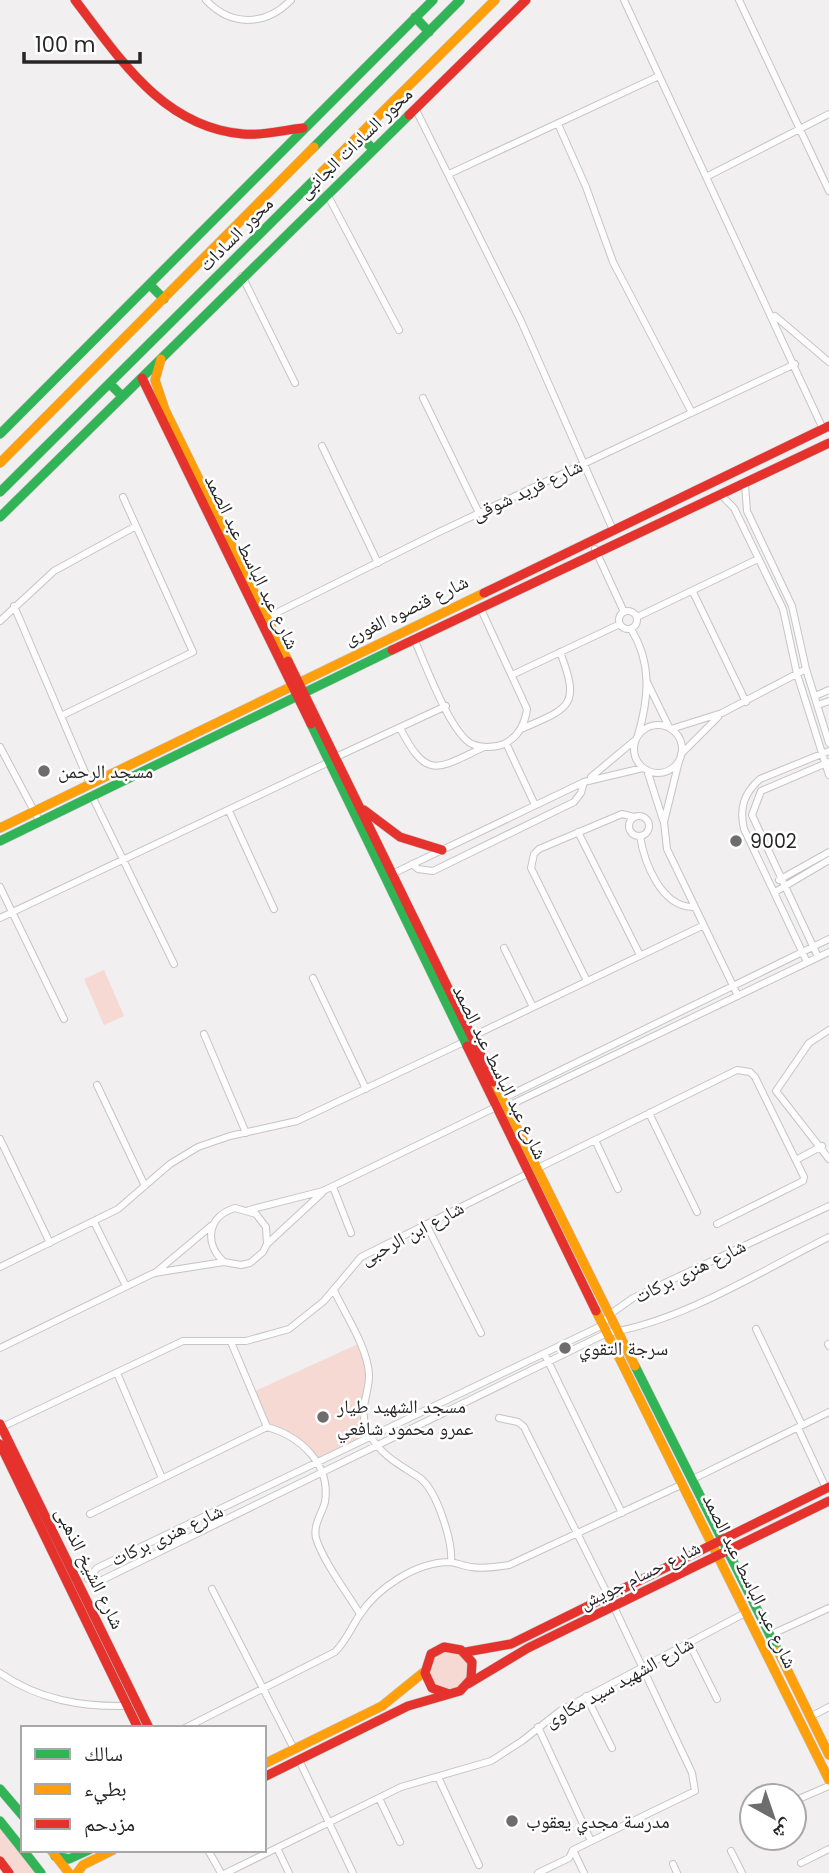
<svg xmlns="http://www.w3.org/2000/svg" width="829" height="1873" viewBox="0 0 829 1873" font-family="Poppins,'Noto Naskh Arabic',sans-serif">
<rect width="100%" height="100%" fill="#f1eff0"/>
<path fill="#f6d9d2" d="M104,970L124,1016L104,1025L84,979Z
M358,1344L369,1376L363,1407L371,1437L318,1463L308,1450L267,1427L253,1392Z
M435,1649L466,1652L472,1677L456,1693L432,1688L425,1663Z
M0,1821L41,1873H9L0,1862Z"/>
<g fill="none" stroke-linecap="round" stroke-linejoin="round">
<g stroke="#c6c4c5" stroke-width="8">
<path id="street" d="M206,0C231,27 266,26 291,0
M624,0L823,429
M739,0L829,191
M415,108L521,321L613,530
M558,124L586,187L613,262L691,411
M449,174L659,76
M708,176L829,114
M327,194L399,330
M242,276L295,383
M775,316L829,362
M423,398L479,513
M322,446L378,563
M745,485L747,511L792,606L806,669L829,743
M721,495L734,508L783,609L797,674L829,775
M595,549L624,612
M693,592L746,702
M14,606L90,784
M619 620a9 9 0 1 1 18 0a9 9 0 1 1-18 0Z
M637,617L758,559
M266,618L437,533L795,364
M0,621L54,571L136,526
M631,629C652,663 649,698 638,735
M414,639C425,663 450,733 472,744C481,748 494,748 504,744C518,737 525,724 527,709L480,607
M512,675L620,624
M647,682L669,727
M815,696L829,690
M818,705L829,701
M61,716L193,652L123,497
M634 749a24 24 0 1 1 48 0a24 24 0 1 1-48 0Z
M400,728C427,780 436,770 484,747
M521,729C570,708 581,706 560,652
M671,729L722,713L806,669
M506,743L535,805
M0,747L40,822
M681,754L718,717
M336,757L446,706
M679,761L664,822L667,849L738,996
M647,770L663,820
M591,777L634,741
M92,796L174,964
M229,811L274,909
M629 826a10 10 0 1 1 20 0a10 10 0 1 1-20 0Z
M578,832L640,955
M640,836C644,862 661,907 693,907
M412,864L418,869L433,871L574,802L581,793L584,782
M392,874L584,782L643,768
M779,880L829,852
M0,887L64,1019
M775,892L829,860
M0,918L329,762
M504,948L533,1007
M818,957L752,815L761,791L829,762
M807,962L744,829C739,808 744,793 760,779L829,751
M313,978L366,1089
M587,981L531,868L534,854L539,849L622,814L634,817
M829,1030L809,1043L776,1091L829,1159
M204,1034L246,1133
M471,1037L702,926
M97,1085L145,1186
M502,1099L829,939
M649,1113L697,1212
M0,1139L50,1243
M595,1140L618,1189
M796,1160L822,1146
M536,1169L737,1070L750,1072L755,1077L804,1177L803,1181L717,1224
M333,1187L351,1233
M829,1206L633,1298L609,1315L603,1325L97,1568L88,1579L102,1580L607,1333C681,1322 761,1271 829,1237
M249,1210L323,1191L496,1107H506L829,952
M94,1222L126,1286
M426,1224L481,1333
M267,1244L322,1193
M0,1267L118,1209L170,1164L198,1147L230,1136L297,1121L466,1041
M155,1273L211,1226
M334,1290C345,1315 367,1346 369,1374C370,1396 355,1410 371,1437C383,1457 402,1466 420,1478C437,1491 453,1542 451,1562
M756,1329L802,1425
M231,1342L267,1427C300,1436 331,1464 325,1502C322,1514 313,1524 316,1538C323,1561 347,1593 360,1614
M828,1344L829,1346
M0,1348L154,1273L224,1262L241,1265L250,1263L263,1252L267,1244L266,1227L256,1214L235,1208C207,1216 204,1244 224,1262
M546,1357L622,1513
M117,1373L162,1478
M499,1418L518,1422L524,1427L608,1595
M2,1427L183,1341H246L289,1329L324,1301L361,1257L529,1173
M798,1428L826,1488
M693,1479L829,1412
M90,1514L267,1427
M212,1589L294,1749
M770,1635L829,1608
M689,1643L717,1699
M0,1673C39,1700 82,1707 128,1706
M586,1696L612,1748
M810,1717L829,1707
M538,1727L591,1841
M185,1728L335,1652C346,1641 351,1628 359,1616C377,1588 416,1562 450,1562C457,1563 464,1566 471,1567C484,1569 496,1567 509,1565L683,1484
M299,1760L353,1873
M438,1777L479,1865
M379,1798L400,1842
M794,1801L829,1786
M277,1848L289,1873
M208,1850L221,1873
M573,1850L584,1873
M731,1851L742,1873
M801,1863L829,1849
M673,1864L677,1873
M226,1873L401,1787L491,1761L522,1741L560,1711L747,1612
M538,1873L569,1858L573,1850L695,1791L692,1773L614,1607"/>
</g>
<g stroke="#c6c4c5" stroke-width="10">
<path id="fast" d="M415,17L429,32
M359,135L373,149
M314,147L460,0
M150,285L164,299
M110,384L122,396
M0,434L433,0
M0,492L318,176
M0,517L409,115
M311,724L467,1046
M0,841L392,650
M635,1366L778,1651
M0,1789L23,1816
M0,1821L23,1850
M23,1850L41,1873
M55,1856L69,1859L89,1850"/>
</g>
<g stroke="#c6c4c5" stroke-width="10">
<path id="slow" d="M318,176L495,0
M161,359L155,380L165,410L288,661
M0,463L314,147
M0,828L484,593
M494,1082L635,1366
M596,1311L829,1780
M778,1651L829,1755
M264,1764L382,1706L424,1672
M51,1850L69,1873
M77,1873L83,1865L113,1850"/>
</g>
<g stroke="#c6c4c5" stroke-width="10">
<path id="jam" d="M75,0C120,59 163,127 243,134C263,136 283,130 303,128
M409,115L526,0
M142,378L311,724
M484,593L829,426
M392,650L829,443
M288,661L494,1082
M364,810L400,837L442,850
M467,1046L596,1311
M0,1424L149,1728
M0,1444L138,1728
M466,1652L511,1644L829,1487
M468,1684L528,1648L829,1501
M264,1777L408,1706L460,1691L471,1679L472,1662L461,1650L444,1647L431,1654L425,1673L432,1688L449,1694
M0,1861L9,1873"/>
</g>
<use href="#street" stroke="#fdfdfd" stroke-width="6"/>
<use href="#fast" stroke="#30b455" stroke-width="9"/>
<use href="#slow" stroke="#ff9f0a" stroke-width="9"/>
<use href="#jam" stroke="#e5322d" stroke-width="9"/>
</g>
<g fill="#6e6c6d" stroke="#fff" stroke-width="2.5">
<circle cx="44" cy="771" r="7"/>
<circle cx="736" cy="841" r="7"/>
<circle cx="565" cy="1348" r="7"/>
<circle cx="323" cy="1417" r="7"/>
<circle cx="512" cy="1821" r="7"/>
</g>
<g text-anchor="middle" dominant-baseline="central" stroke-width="5" stroke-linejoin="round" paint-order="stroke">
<g font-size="19" fill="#272626" stroke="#fff">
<text transform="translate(355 143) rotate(-44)">محور السادات الجانبى</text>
<text transform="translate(236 234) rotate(-45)">محور السادات</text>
<text transform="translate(527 490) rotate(-25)">شارع فريد شوقى</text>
<text transform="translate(252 562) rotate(64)">شارع عبد الباسط عبد الصمد</text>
<text transform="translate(406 610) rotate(-26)">شارع قنصوه الغورى</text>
<text transform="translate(500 1072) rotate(64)">شارع عبد الباسط عبد الصمد</text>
<text transform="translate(412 1233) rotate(-28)">شارع ابن الرحبى</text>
<text transform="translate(690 1271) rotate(-26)">شارع هنرى بركات</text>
<text transform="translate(167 1535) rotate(-25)">شارع هنرى بركات</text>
<text transform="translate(90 1568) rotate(64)">شارع الشيخ الذهبى</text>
<text transform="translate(640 1575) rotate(-26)">شارع حسام جويش</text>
<text transform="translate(750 1581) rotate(64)">شارع عبد الباسط عبد الصمد</text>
<text transform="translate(619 1682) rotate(-29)">شارع الشهيد سيد مكاوى</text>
</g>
<g font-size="19" fill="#272626" stroke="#fff" text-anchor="start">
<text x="58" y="771">مسجد الرحمن</text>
<text x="750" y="841">9002</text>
<text x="579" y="1348">سرجة التقوي</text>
<text x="337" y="1406">مسجد الشهيد طيار<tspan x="337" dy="22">عمرو محمود شافعي</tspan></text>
<text x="526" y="1821">مدرسة مجدي يعقوب</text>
</g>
</g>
<rect x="21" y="1726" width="245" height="126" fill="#ffffff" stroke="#a9a8a8" stroke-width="2"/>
<rect x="35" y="1749" width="35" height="10" fill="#30b455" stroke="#a9a8a8" stroke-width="2"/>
<text x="84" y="1761" font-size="21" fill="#272626">سالك</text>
<rect x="35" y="1784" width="35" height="10" fill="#ff9f0a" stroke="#a9a8a8" stroke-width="2"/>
<text x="84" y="1796" font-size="21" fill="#272626">بطيء</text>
<rect x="35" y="1819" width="35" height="10" fill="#e5322d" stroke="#a9a8a8" stroke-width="2"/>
<text x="84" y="1831" font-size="21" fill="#272626">مزدحم</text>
<g transform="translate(773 1817) rotate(140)"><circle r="33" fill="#ffffff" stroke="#a9a8a8" stroke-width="2"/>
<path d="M0-5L12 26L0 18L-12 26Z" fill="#6e6c6d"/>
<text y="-10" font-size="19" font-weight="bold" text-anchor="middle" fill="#272626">ش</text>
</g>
<path d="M24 52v10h116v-10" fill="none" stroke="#272626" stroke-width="3.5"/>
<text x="35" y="52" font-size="21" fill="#272626" stroke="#ffffff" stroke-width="5" paint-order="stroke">100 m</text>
</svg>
